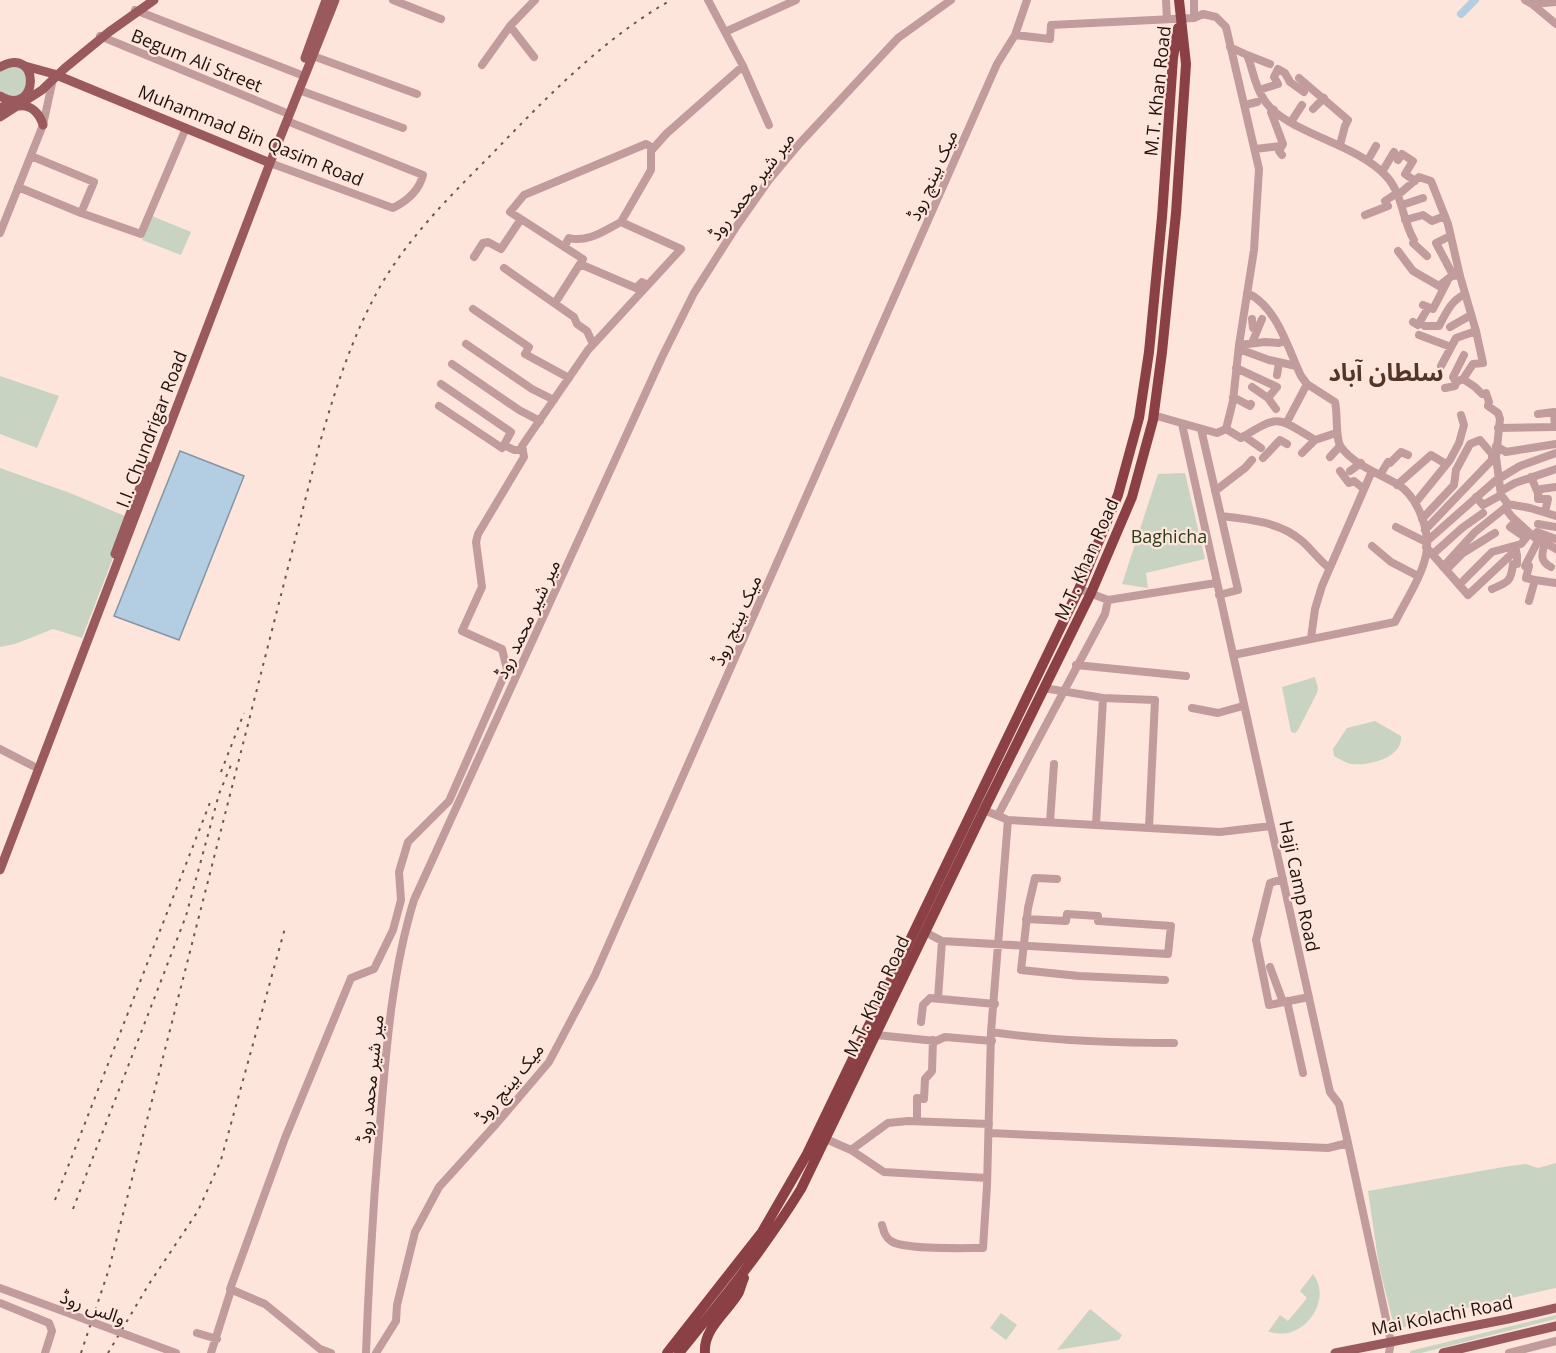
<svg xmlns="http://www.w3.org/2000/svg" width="1556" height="1353" viewBox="0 0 1556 1353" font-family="'Open Sans','Noto Sans Arabic',sans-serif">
<rect width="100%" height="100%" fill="#fde5dc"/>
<path fill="#c8d4c1" d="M4,64L28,70L23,97L0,96V67Z
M152,216L191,232L181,255L142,240Z
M0,376L59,396L37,448L0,434Z
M0,468L70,493L125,516L113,558L82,638L53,629L15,644L0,647Z
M1185,473L1205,559L1146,573L1148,588L1122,584L1158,474Z
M1315,677L1318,688L1317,693L1298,730L1295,733L1291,732L1282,687Z
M1375,721L1401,736C1403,758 1369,766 1352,764C1345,763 1340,759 1334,756L1333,749L1347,728Z
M1556,1163V1288L1466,1308L1395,1330L1379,1266L1368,1191L1509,1166L1526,1164L1538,1168Z
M1313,1274C1329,1294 1314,1325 1291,1332C1284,1335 1276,1333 1268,1332L1280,1315L1288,1321L1307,1298L1300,1291Z
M1090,1309L1122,1335L1119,1340L1057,1350Z
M1001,1313L1017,1325L1006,1340L990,1328Z
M1556,1315V1319L1421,1353H1410V1351Z"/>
<path fill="#b3cde2" stroke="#8795a2" stroke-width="1.5" d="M180,451L244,476L179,640L114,616Z"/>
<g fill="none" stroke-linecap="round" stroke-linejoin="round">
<path stroke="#b3cde2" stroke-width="8" d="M1461,14L1475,0"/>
<path stroke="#c29c9d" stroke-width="8" d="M393,0L441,19
M708,0L743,66L769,125
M1166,0L1167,19
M1194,0V18
M1525,0L1532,4L1556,2
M1532,4L1556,24
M135,10L299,74
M510,26L534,57
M725,32L796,0
M1015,35L1027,0
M100,36L284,112
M1230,47L1247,55C1253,69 1254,84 1263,98C1283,133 1356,142 1387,177C1403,195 1402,220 1414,240L1413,243L1427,256
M1247,55L1270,64
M313,56L417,94
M482,65L510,26L535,0
M1299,78L1348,120L1345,126L1340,145
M299,90L403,128
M1259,90L1278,84L1274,77L1278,69L1285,73L1290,82L1304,92
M1245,105L1257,102
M1313,109L1324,98
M1274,110L1271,112L1283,144L1279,151L1282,155
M1291,122L1302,105
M1255,149L1281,146
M31,156L94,182L81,213L141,234L186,128
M1368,160L1376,146
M1398,160L1402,154L1413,161L1405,174L1415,181
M270,163L393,208C407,201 419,191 423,175L287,121
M1382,172L1394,152
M18,187L81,213
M1398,195L1419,177L1431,181L1448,224L1460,276L1476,331L1483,363L1473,364L1463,379
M1385,201L1397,193
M1402,205L1423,198
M1365,215L1388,206
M521,219L510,212L524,195L646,144L653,148
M1405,220L1423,215L1432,221L1445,216
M0,233L43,125L53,79
M1450,236L1436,243L1453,275
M564,247L569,238C588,243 605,230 621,222
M1398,251L1413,271L1439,286L1453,275L1460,276
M474,257L483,243L488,242L501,249L521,219L583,259L580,264
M504,268L574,317L577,324L587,331L593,344
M555,303L580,264L636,288L642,282L648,285
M1423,305L1433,309L1447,282
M473,309L529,347L525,354L569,378
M1252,319L1253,328L1257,331
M1413,322L1418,325L1428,308
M1425,326H1439C1447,311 1451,301 1465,294
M1450,327L1471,315
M1419,335L1451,347
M1252,343L1262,319
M466,344L532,389L554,400
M1239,345L1265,342L1279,343L1285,341
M1239,349L1269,360L1296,366
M452,364L519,410L540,421
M1441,366L1456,338L1476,331
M1236,368L1277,387L1268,398
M1277,375L1279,363
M1456,382L1453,377L1464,355
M441,384L511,432L504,445
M1252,387L1268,398L1276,409
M1445,388L1455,386L1456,382L1463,379L1475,387L1482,394
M1486,393L1489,402L1488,406L1498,413L1500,419L1496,457L1501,495L1508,504L1505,508L1512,517L1534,537L1537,532L1556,539
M1233,397L1250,406L1251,404
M439,406L502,448L504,445L514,450H523
M1538,414L1554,412L1555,427
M1287,422L1307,384
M1182,424L1323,1061L1330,1092L1339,1104L1348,1143L1391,1342L1389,1353
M1498,428L1556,427
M1201,429L1238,590L1219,595
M1226,429L1241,438C1280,414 1277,417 1315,440L1336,433
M1244,436L1261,448
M1496,446L1506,452L1556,444
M1302,453L1315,440
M1330,457L1340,446
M1263,458L1280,440L1287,444
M1340,471L1349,483L1354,481L1364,489
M1350,471L1361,463
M1380,475L1388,462L1390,463L1401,452L1408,455
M1531,477L1538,493V499H1548L1545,512
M1397,485L1431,455L1446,464
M1215,491L1245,468L1252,460
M1501,491L1515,483L1556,469
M1538,493L1541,489L1556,487
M1476,497L1483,505L1501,495
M1416,502L1450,460L1459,443L1464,425L1461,415
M1508,504L1530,508L1556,516
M1221,516C1249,519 1280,522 1302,541C1312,550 1319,560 1329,568
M1422,519L1454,485L1456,470L1470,444L1480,440L1492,454V461
M1538,524L1556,527
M1396,527L1426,542L1495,481L1520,466L1556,453
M1425,530L1490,462L1496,460
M1541,540L1556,549
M1545,543C1542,553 1539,561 1551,567
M1372,546L1391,562L1418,576
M1426,547L1468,595L1516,550
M1433,554L1462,528L1483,513
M1443,567L1475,532L1505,508
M1446,570L1463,553L1495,533
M1535,580L1526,578L1529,566H1525L1539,539
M1459,585L1492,552L1521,544L1526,538L1510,527L1516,521
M1079,589L1108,600L1216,583
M1492,589C1508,582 1511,582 1513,564H1517V555L1515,547
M1529,601L1535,580L1556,583
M1311,638L1315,609L1322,586L1372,471
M1233,655L1395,622C1405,602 1422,576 1426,555C1431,532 1418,498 1399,485C1380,474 1354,465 1341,447C1335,439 1338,414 1335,402L1307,384L1301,376C1288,349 1277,306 1247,293
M1076,665L1186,676
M1044,688L1103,698L1096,825
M1103,698L1155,700L1149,828
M1192,708L1218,713L1243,706
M0,749L33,766
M984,810L1008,820L1220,832L1271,826
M998,815L1105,614L1108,600
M1050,822L1054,764
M1057,879L1035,878L1028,908L1021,970L1079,976L1165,980
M1283,879L1270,883L1256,940L1269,1005L1309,997
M925,932L942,941L1168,954L1171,926L1098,921V916L1067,914L1066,921L1026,919
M1270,967L1283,1002
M938,998L942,941
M1287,1001L1303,1073
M921,1022L923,1005L930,998L995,1004
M991,1032C1052,1041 1113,1043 1174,1043
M876,1035L936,1041L945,1037L992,1041
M917,1121V1098L924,1099L925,1079L932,1071L933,1040
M989,1133L1328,1148L1348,1143
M826,1139L851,1150L888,1123L908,1121L989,1124
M851,1150L884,1172L987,1178
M882,1225C884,1232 885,1237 891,1241C903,1250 965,1248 983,1248L987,1186L991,1032L1008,820
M0,1288L60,1310
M0,1303L49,1323L52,1331L45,1353
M197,1333L217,1339
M127,1335L176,1353
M211,1353L231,1290
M331,1353L320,1349L265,1304L230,1289L285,1138L351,978L374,969L393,930L401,900L399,872L408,842L449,801L507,669L502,649L462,631L482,587L476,542L478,534L524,457L522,446L588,350L681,249L621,222L651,170V151L666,134L743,66
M366,1353C369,1272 374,1192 381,1111C387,1040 393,968 414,900L662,357L694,293L736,227L769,180L800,143L898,38L951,0
M376,1353L396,1321L397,1305L415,1232L439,1187L497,1123L549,1062L595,975L997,64L1015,35L1050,39L1051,25L1194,18L1203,14L1216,17L1226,27L1259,169L1254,250L1239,345L1233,401L1226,429L1217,433L1153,415
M1509,1353L1556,1341"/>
<path stroke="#9a595d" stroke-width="9" d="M305,58L326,0
M25,66L54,74L270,163
M0,67C42,44 39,119 0,96
M19,106C31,104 40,114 43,125
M0,108L22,98
M0,117L42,90L65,68L109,32L154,0
M115,554L148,466
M0,870L270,163L335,0
M1335,1353L1508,1319L1556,1308
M1443,1353L1556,1326"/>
<path stroke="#8b4046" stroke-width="10" d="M667,1353L762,1232L807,1154L1079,589L1118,495L1139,418L1149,352L1162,217L1173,58L1178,28
M679,1353C723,1299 764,1249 801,1189L984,810L1091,593L1132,497L1153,420L1162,352L1176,213L1186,64L1179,0
M705,1353C703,1328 728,1312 739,1292C741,1287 742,1282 744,1278"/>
<path stroke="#695852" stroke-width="2" stroke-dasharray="3 6" stroke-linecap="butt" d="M221,772L244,713
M55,1200L211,800
M73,1209L186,916L219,794L231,765
M81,1353L109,1269L319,446C335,390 352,336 381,285C409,237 450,196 489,157C545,99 601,40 671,0
M108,1353L149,1284L198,1211L221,1160L285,928"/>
<path stroke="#c29c9d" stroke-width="8" d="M60,1310L127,1335"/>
</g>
<g text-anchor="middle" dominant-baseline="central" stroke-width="4.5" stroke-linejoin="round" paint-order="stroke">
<g font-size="18" fill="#20130e" stroke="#fde5dc">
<text transform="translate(197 60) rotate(22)">Begum Ali Street</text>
<text transform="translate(1157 91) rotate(-84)">M.T. Khan Road</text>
<text transform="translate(251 135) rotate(22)">Muhammad Bin Qasim Road</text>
<text transform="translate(932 175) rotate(-66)">میک ہینچ روڈ</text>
<text transform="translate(751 186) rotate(-53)">میر شیر محمد روڈ</text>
<text transform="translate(151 429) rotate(-69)">I.I. Chundrigar Road</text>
<text transform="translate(1086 559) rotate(-66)">M.T. Khan Road</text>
<text transform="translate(527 619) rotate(-65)">میر شیر محمد روڈ</text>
<text transform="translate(736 620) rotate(-66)">میک ہینچ روڈ</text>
<text transform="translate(1300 886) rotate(78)">Haji Camp Road</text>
<text transform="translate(876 996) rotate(-65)">M.T. Khan Road</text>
<text transform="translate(370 1079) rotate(-84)">میر شیر محمد روڈ</text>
<text transform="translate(509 1083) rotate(-51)">میک ہینچ روڈ</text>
<text transform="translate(93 1307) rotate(20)">والس روڈ</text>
<text transform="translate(1442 1315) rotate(-11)">Mai Kolachi Road</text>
</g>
<g font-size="18" fill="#293f16" stroke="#fde5dc">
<text x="1169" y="536">Baghicha</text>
</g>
<g font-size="24" font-weight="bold" fill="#543629" stroke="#fde5dc">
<text x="1386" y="371">سلطان آباد</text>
</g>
</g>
</svg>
